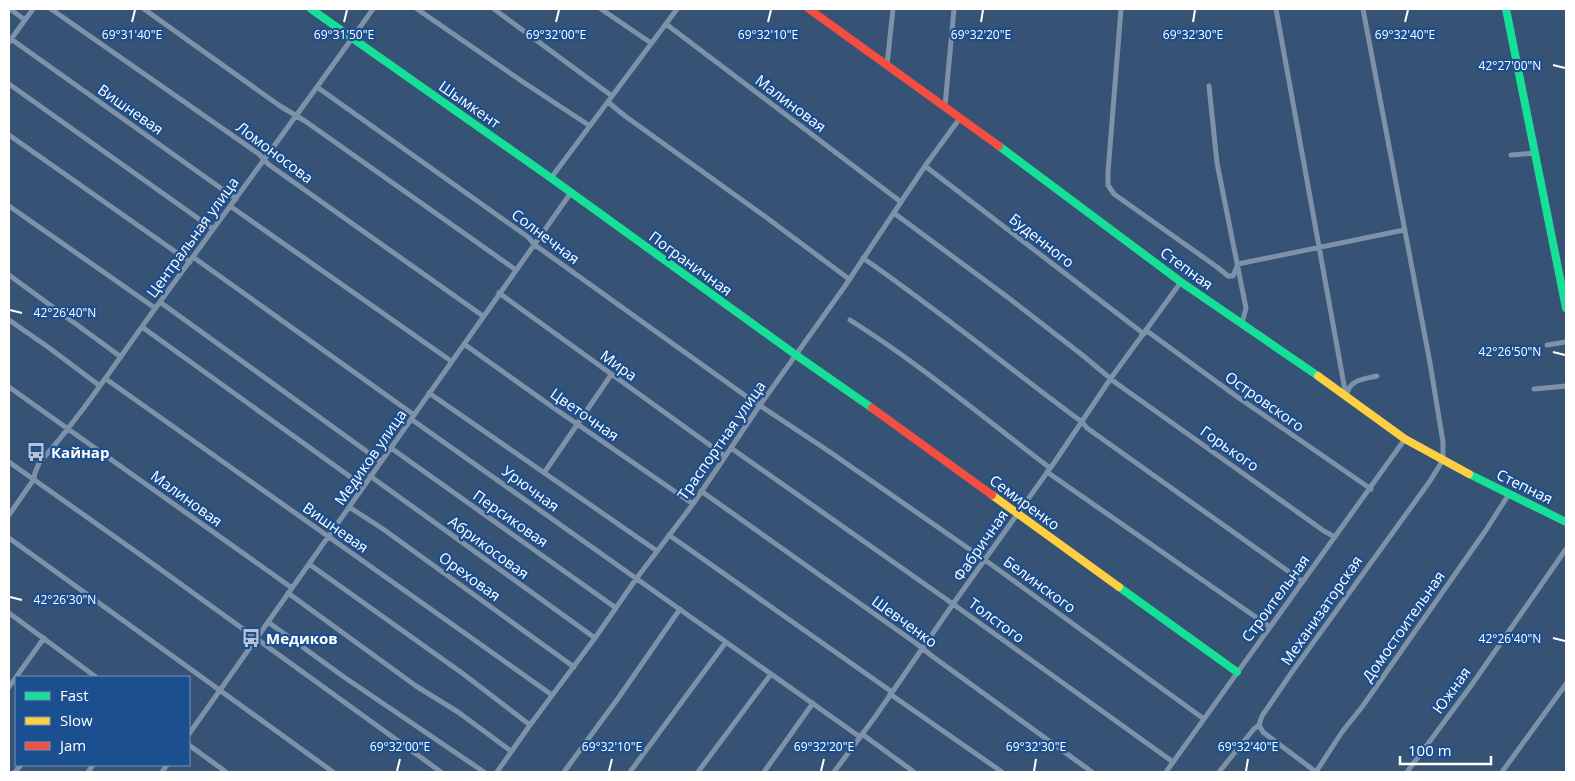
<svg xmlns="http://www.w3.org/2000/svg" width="1575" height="781" viewBox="0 0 1575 781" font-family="'Open Sans',sans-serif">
<rect width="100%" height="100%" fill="#365274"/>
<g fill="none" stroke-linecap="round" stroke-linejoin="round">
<path stroke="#7d92a8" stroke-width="5" d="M10,9L25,20
M51,9L259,154L268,164L483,316
M144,9L280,106L305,121L516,270
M417,9L523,82L590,126
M494,9L612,96
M601,9L651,43
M1121,9L1108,172V185L1114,194L1217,267L1228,276H1233L1238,264L1404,230
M1276,9L1346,396
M666,24L901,202
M11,39L236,199
M9,42L33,9
M887,65L893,9
M9,84L213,229
M1209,86L1217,163L1246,308L1242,323
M317,87L528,237L535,245L750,399L827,450L985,560L1204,719
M608,102L625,116L763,215L849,279
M945,106L954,9
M9,135L190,262
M1511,155L1536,153
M925,166L1144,334
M551,178L677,9
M9,206L155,308
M230,206L451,361
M894,213L1010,299L1081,354L1116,383L1324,531L1335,537
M193,257L414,415
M863,258C938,310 1009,368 1082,422L1087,428L1302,581
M9,275L121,357
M499,293L725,456
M160,302L380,461
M9,320L48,347L100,386
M850,320C920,364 984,418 1050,468
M142,327L363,486
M1147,331L1236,396L1371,489
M464,344L551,406L693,504
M1547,345L1566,342
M106,379L552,695
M9,387L292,588
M1534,389L1566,386
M429,393L657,551
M1347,393C1351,379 1365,379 1377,376
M411,419L860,737
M391,448L616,608
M731,448L953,604L1173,762
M9,462L142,556L441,772
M1047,472L1270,627
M544,473L611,375
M370,476L595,638
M701,491L917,644L932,656L1092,772
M349,507L383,529L574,667
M9,515L34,479L35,473L39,463C83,414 118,359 157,306C229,207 302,109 373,9
M669,535L892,692
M9,538L333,772
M309,564L462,673L530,725
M288,593L416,686L458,712L511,751
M9,613L96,677
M268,622L344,677L484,772
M9,687L44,638
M890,694L1002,772
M1259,725L1263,732L1316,772
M189,734L570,194
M862,734L914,772
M189,745L226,772
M15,772L21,765
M88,772L93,765
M162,772L167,765
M497,772L530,725L595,638L636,579L693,504L760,405L845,286L925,166L960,118
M564,772L619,697L680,609
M630,772L726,642
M698,772L771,674
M764,772L813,703
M834,772L875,717L953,604L1056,460L1111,378L1181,282
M1166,772L1405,439
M1219,772L1253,730L1259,725L1262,716L1292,672L1430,481L1443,460V442L1430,363L1363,9
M1316,772L1342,732L1362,707L1486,530L1509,494
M1407,772L1473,683L1566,549
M1502,772L1566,684"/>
<path stroke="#16e098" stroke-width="8" d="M311,9L551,178L796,355L872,408
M1506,9L1566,308
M999,146L1181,282L1318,376
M1469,474L1566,522
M1119,587L1237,672"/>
<path stroke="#ffcf43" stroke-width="8" d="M1318,376L1405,439L1469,474
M992,495L1119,587"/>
<path stroke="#f24e42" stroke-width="8" d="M809,9L999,146
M872,408L992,495"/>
</g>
<path fill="none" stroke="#fff" stroke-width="2" d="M132,22L135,10M344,22L347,10M556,22L559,10M768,22L771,10M981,22L983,10M1193,22L1195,10M1405,22L1408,10M1553,65L1565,68M10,310L22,313M1553,352L1565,355M10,597L22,600M1553,638L1565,641M397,771L400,759M609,771L612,759M821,771L824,759M1034,771L1036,759M1246,771L1248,759"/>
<defs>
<g id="bus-bare" transform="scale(1.5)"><path d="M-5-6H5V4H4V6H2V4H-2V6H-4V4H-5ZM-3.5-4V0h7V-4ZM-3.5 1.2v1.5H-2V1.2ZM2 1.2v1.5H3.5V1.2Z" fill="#b9c2ce" stroke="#1b4f8f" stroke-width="2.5" paint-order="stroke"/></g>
</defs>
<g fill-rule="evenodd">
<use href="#bus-bare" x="36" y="452"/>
<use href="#bus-bare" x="251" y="638"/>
</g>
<g text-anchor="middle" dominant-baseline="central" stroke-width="4.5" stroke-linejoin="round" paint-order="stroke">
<g font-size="15" fill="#fff" stroke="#1b4f8f">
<text transform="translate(791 103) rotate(37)">Малиновая</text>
<text transform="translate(470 104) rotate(35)">Шымкент</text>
<text transform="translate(131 109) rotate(35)">Вишневая</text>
<text transform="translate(275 152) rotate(37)">Ломоносова</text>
<text transform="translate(546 236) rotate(37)">Солнечная</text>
<text transform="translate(192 237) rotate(-54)">Центральная улица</text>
<text transform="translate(1042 240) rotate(38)">Буденного</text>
<text transform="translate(691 263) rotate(36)">Пограничная</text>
<text transform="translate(1187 268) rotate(36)">Степная</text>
<text transform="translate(619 365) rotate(36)">Мира</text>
<text transform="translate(1265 401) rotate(35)">Островского</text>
<text transform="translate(585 414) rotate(35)">Цветочная</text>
<text transform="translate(721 440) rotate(-55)">Траспортная улица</text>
<text transform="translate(1230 448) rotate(35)">Горького</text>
<text transform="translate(370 457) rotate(-55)">Медиков улица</text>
<text transform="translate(1525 486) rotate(26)">Степная</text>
<text transform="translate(531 488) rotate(36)">Урючная</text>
<text transform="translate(187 498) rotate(36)">Малиновая</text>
<text transform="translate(1025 502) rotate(36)">Семиренко</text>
<text transform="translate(511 518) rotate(35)">Персиковая</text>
<text transform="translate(336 527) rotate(35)">Вишневая</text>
<text transform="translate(980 545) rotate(-55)">Фабричная</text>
<text transform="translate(489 547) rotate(36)">Абрикосовая</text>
<text transform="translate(470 576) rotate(36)">Ореховая</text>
<text transform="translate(1040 584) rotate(36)">Белинского</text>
<text transform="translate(1275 598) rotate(-54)">Строительная</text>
<text transform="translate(1321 610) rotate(-55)">Механизаторская</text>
<text transform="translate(997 620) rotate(36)">Толстого</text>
<text transform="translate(905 621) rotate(36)">Шевченко</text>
<text transform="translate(1403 626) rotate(-55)">Домостоительная</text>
<text transform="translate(1451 690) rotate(-54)">Южная</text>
</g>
<g font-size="15" font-weight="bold" fill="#fff" stroke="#1b4f8f" text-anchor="start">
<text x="51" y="452">Кайнар</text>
<text x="266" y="638">Медиков</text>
</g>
</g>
<g font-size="12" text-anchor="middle" fill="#fff" stroke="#1b4f8f" stroke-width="4.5" stroke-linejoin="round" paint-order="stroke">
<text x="132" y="39">69°31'40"E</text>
<text x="344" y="39">69°31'50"E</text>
<text x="556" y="39">69°32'00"E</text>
<text x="768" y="39">69°32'10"E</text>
<text x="981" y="39">69°32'20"E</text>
<text x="1193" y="39">69°32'30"E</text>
<text x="1405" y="39">69°32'40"E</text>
<text x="1510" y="70">42°27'00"N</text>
<text x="65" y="317">42°26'40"N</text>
<text x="1510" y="356">42°26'50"N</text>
<text x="65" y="604">42°26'30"N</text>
<text x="1510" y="643">42°26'40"N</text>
<text x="400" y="751">69°32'00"E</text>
<text x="612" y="751">69°32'10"E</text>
<text x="824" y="751">69°32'20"E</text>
<text x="1036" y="751">69°32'30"E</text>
<text x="1248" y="751">69°32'40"E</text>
</g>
<rect width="1575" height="781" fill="none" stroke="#ffffff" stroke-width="20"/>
<rect x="15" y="676" width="175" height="90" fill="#1b4f8f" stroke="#7695bc"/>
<rect x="25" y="692" width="25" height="8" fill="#16e098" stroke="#7695bc"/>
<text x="60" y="701" font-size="15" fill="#ffffff">Fast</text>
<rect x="25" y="717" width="25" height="8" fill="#ffcf43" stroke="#7695bc"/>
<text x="60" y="726" font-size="15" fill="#ffffff">Slow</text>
<rect x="25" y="742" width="25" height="8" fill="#f24e42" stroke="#7695bc"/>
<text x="60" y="751" font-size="15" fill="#ffffff">Jam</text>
<path d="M1400 756v8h91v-8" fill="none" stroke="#ffffff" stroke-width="2.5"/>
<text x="1408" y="756" font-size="15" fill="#ffffff" stroke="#1b4f8f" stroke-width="4" paint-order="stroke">100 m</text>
</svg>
